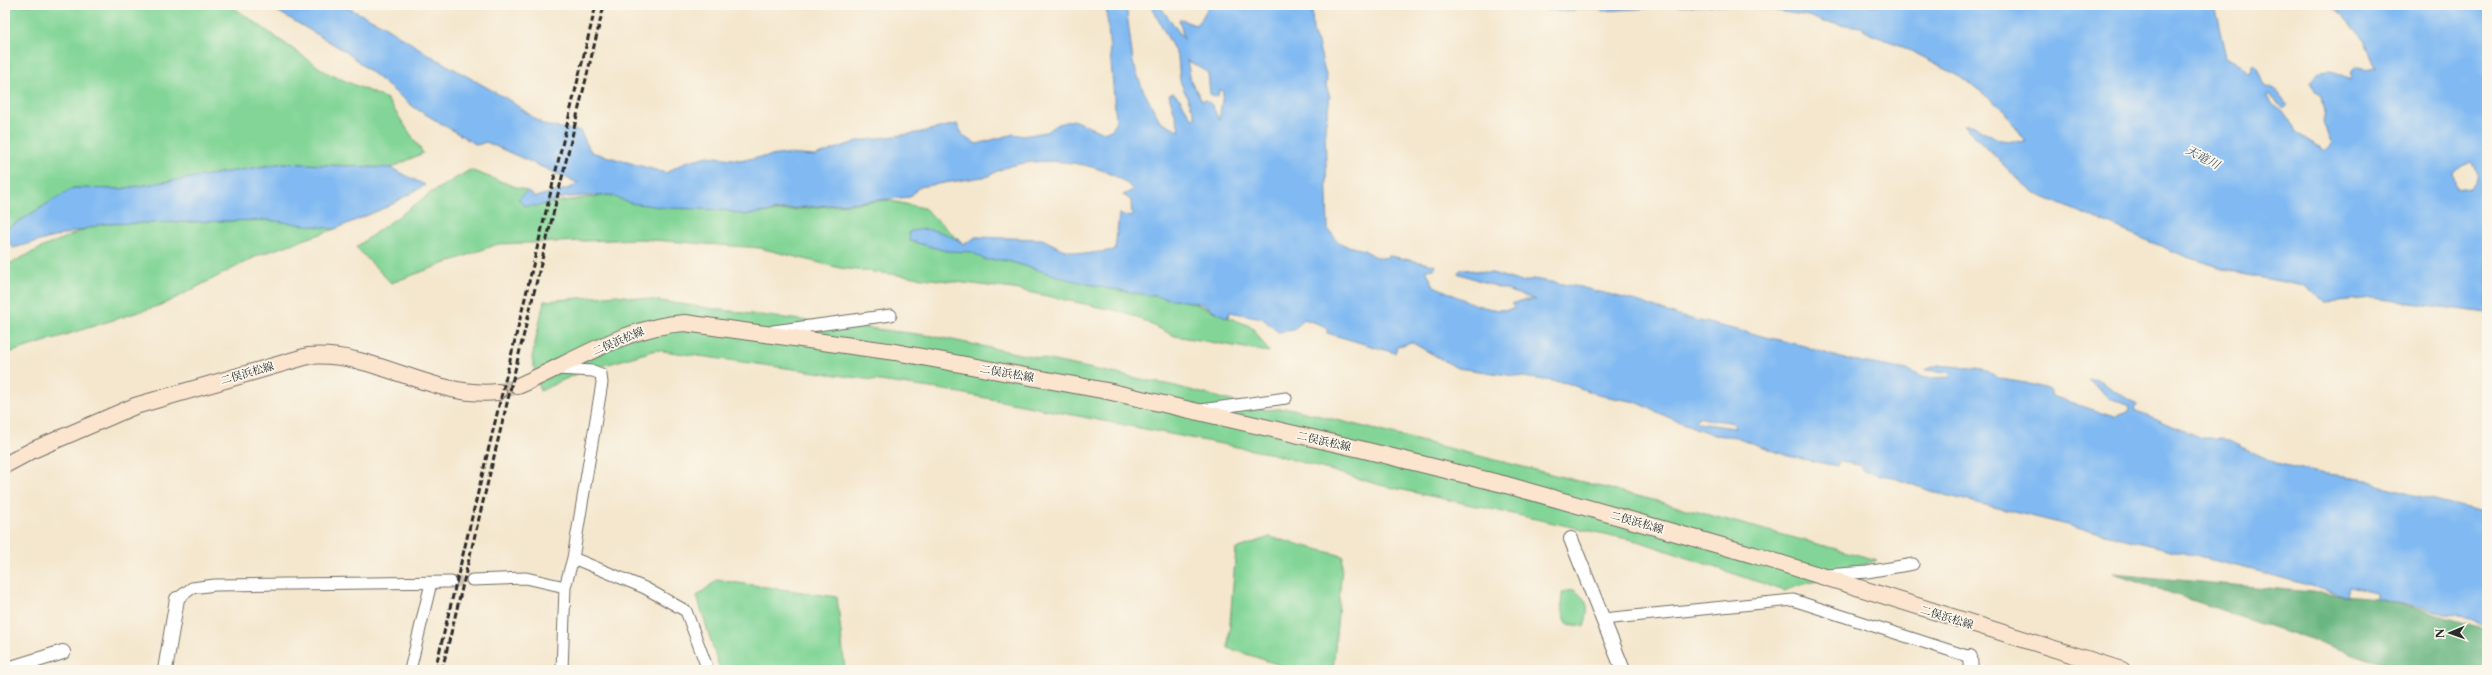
<svg xmlns="http://www.w3.org/2000/svg" width="2492" height="675" viewBox="0 0 2492 675" font-family="'Libre Caslon Text','Noto Serif JP',serif">
<rect width="100%" height="100%" fill="#fbf7ec"/>
<filter id="ink" filterUnits="userSpaceOnUse"><feTurbulence type="fractalNoise" baseFrequency=".025" numOctaves="2"/><feDisplacementMap in="SourceGraphic" scale="8" xChannelSelector="R" yChannelSelector="G"/><feConvolveMatrix kernelMatrix="1 2 1 2 8 2 1 2 1" color-interpolation-filters="sRGB"/></filter>
<filter id="wash" filterUnits="userSpaceOnUse"><feTurbulence type="fractalNoise" baseFrequency=".012" numOctaves="4" result="noise"/><feDisplacementMap in="SourceGraphic" scale="16" xChannelSelector="R" yChannelSelector="G"/><feGaussianBlur stdDeviation="0.9" result="paint"/><feColorMatrix in="noise" values="0 0 0 0 0 0 0 0 0 0 0 0 0 0 0 0 0 1.4 0 .05"/><feComposite in="paint" operator="in"/></filter>
<g filter="url(#wash)">
<rect width="100%" height="100%" fill="#f4e7ce"/>
<path fill="#82d597" stroke="#568061" d="M5,5H230L327,73L387,99L423,153L391,168L284,163L120,189L73,188L5,230Z
M470,170L527,191L525,206L610,195L761,213L886,200L924,208L972,252L1120,290L1191,302L1252,327L1269,352L1175,336L1127,313L1014,289L840,268L760,248L640,239L498,244L391,283L356,247L432,192Z
M299,219L335,229L259,255L164,304L5,354V266L43,247L97,224Z
M617,295L751,314L933,336L1175,386L1266,410L1289,408L1638,496L1877,560L1826,579L1795,586L1785,591L1641,542L1380,485L1273,454L945,390L656,350L578,373L540,391L532,358L544,301Z
M1270,537L1343,556L1333,670H1295L1228,648L1236,549Z
M717,580L837,597L845,670H720L697,596Z
M1574,590C1590,601 1589,609 1584,626L1567,624C1563,612 1559,604 1563,592Z"/>
<path fill="#69b680" stroke="#4a7056" d="M2113,574L2377,598L2487,629V670H2402Z"/>
<path fill="#81baf2" stroke="#56728e" fill-rule="evenodd" d="M267,5H342L381,24L431,56L509,100L544,125L580,131L591,152L666,173L685,162L708,156L740,160L785,154L815,156L858,141L917,133L957,124L964,137L977,144L1014,134L1023,136L1046,132L1056,125L1073,120L1101,132L1112,130L1116,120L1106,5H1126L1133,62L1142,88L1160,121L1180,131L1169,95L1173,93C1183,99 1185,111 1193,119L1196,117L1180,81L1178,57L1151,6L1143,5H1159L1184,39L1179,19L1195,25L1201,20L1209,5H1312L1313,33L1318,43L1327,80L1326,86L1330,97L1325,127L1328,229L1340,244L1364,250L1373,256L1384,258L1390,256L1435,265V269L1426,270L1434,286C1458,296 1489,316 1515,308L1511,304L1524,300H1536L1457,273L1462,269L1492,273L1522,282L1533,279L1580,287L1640,302L1679,316L1804,346L1840,358L1907,370L1925,378L1952,377L1947,372L1924,370L1938,365L1971,368L1987,371L2001,379L2026,383L2050,390L2052,396L2115,417L2128,412L2129,406L2109,398L2088,380L2097,379L2137,405L2135,410L2201,438H2222L2276,463L2319,473L2368,479L2378,486L2487,513V627L2460,615L2445,614L2377,598V592L2349,587L2347,596L2257,571L1936,493L1891,477L1863,471L1862,466L1839,461L1837,466L1788,456L1736,437L1714,435L1672,419L1636,402L1598,395L1567,383L1457,368L1411,342L1397,347L1395,353L1327,333V327L1304,319L1294,330L1278,332L1262,318L1230,312L1227,318L1202,304L1105,288L1067,279L1005,260H985L972,252L946,251L910,241L909,232C930,225 946,233 964,244L976,237L1042,239L1062,249L1084,254L1115,250L1119,214L1132,217L1131,200L1123,195L1133,190C1107,158 1021,152 989,176L919,187L910,197L787,209L745,215L723,210L667,208L630,203L610,195L566,197L539,206H525L518,199L527,191L535,197L570,188L578,183L486,142L477,145L415,108L345,51ZM1187,60L1208,73L1210,94L1215,97L1218,96L1219,90H1222L1223,94L1219,120L1212,105L1206,100L1202,101L1191,81ZM1699,417C1710,421 1721,420 1733,423L1735,428L1698,423L1695,420Z
M1539,5H2214L2226,57L2237,63L2249,74L2253,64L2258,68L2265,85L2276,90L2288,105L2284,109L2268,94L2267,97L2271,103L2283,112L2299,134L2326,151L2332,144L2323,123L2325,112L2322,97L2316,93L2310,82L2318,72L2330,71L2350,80L2351,71L2355,67L2365,70L2376,68L2363,38L2343,16L2330,5H2487V313L2373,298L2326,302L2304,286L2242,274L2187,257L2036,194C2009,174 1988,147 1963,125H1972L2000,140L2026,142L2006,112L1970,83L1935,63L1899,45L1870,34L1861,27L1823,22L1809,16L1739,5L1681,6L1602,11C1585,2 1560,20 1539,5ZM2472,162C2480,173 2479,179 2470,189L2456,187L2453,174L2462,166Z
M284,163L391,168L425,185L389,206L335,229L267,220L103,224L13,248L5,235V230L73,188L120,189Z"/>
</g>
<g filter="url(#ink)">
<g fill="none" stroke-linecap="round" stroke-linejoin="round">
<path stroke="#ccc1ad" stroke-width="11" stroke-dasharray="11 5.5" stroke-linecap="butt" d="M451,582L472,580"/>
<path stroke="#ccc1ad" stroke-width="16" stroke-dasharray="16 8" stroke-linecap="butt" d="M498,392L518,386"/>
<g stroke="#716d64" stroke-width="13">
<path id="minor" d="M773,331L891,315
M558,369L593,371L601,374L602,383L573,558L565,587L562,670
M1201,410L1286,398
M573,558L645,588L686,611L708,670
M1826,575L1867,572L1913,564
M472,580L526,578L565,587
M177,599L192,588L215,585L451,582
M1603,619L1793,600L1970,657
M410,670L431,583"/>
</g>
<g stroke="#716d64" stroke-width="16">
<path id="tertiary" d="M1571,539L1623,670
M1970,657L1971,670
M5,670L63,652
M165,670L177,599"/>
</g>
<g stroke="#716d64" stroke-width="18">
<path id="secondary" d="M518,386C572,363 626,326 685,323L895,352L1107,391L1360,449L1503,484L1754,555L2122,670
M5,465L33,450L135,406L308,356C374,350 431,399 498,392"/>
</g>
<use href="#minor" stroke="#fff" stroke-width="11"/>
<use href="#tertiary" stroke="#fff" stroke-width="14"/>
<use href="#secondary" stroke="#fce5cf" stroke-width="16"/>
<path stroke="#2b2b2b" stroke-width="3" stroke-dasharray="6 3" stroke-linecap="butt" d="M435,670L596,5
M442,670L604,5"/>
</g>
</g>
<g text-anchor="middle" dominant-baseline="central" stroke-width="3.5" stroke-linejoin="round" paint-order="stroke">
<g font-size="11" fill="#2b2b2b" stroke="#fbf7ec">
<text transform="translate(618 341) rotate(-23)">二俣浜松線</text>
<text transform="translate(247 373) rotate(-16)">二俣浜松線</text>
<text transform="translate(1007 373) rotate(10)">二俣浜松線</text>
<text transform="translate(1324 441) rotate(13)">二俣浜松線</text>
<text transform="translate(1637 522) rotate(16)">二俣浜松線</text>
<text transform="translate(1947 617) rotate(17)">二俣浜松線</text>
</g>
<g font-size="12" font-style="italic" fill="#455667" stroke="#fbf7ec">
<text transform="translate(2203 157) rotate(28)">天竜川</text>
</g>
</g>
<rect width="2492" height="675" fill="none" stroke="#fbf7ec" stroke-width="20"/>
<g transform="translate(2450 633) rotate(268)" stroke="#fbf7ec" stroke-width="3" paint-order="stroke">
<path d="M0-3L7 15L0 10L-7 15Z" fill="#2b2b2b"/>
<text y="-6" font-size="11" font-weight="bold" text-anchor="middle" fill="#2b2b2b">N</text>
</g>
</svg>
